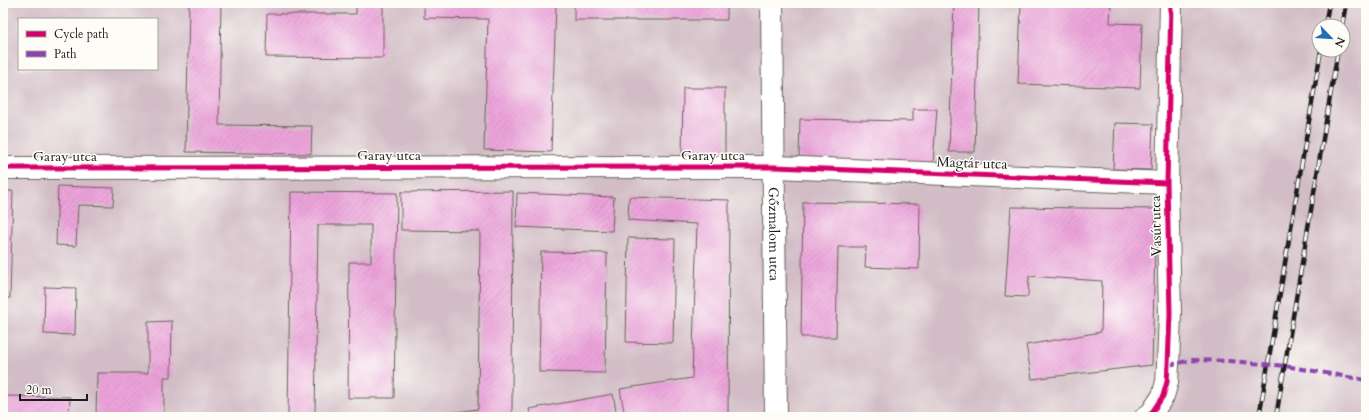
<svg xmlns="http://www.w3.org/2000/svg" width="1369" height="420" viewBox="0 0 1369 420" font-family="Cardo,serif">
<defs>
<pattern id="building-hatch" width="6" height="6" patternUnits="userSpaceOnUse"><rect width="6" height="6" fill="#eba3da"/><path d="M-1 1l2-2M0 6l6-6M5 7l2-2" fill="none" stroke="#c98cba"/></pattern>
</defs>
<rect width="100%" height="100%" fill="#fdfcf7"/>
<filter id="ink" filterUnits="userSpaceOnUse"><feTurbulence type="fractalNoise" baseFrequency=".025" numOctaves="2"/><feDisplacementMap in="SourceGraphic" scale="8" xChannelSelector="R" yChannelSelector="G"/><feConvolveMatrix kernelMatrix="1 2 1 2 8 2 1 2 1" color-interpolation-filters="sRGB"/></filter>
<filter id="wash" filterUnits="userSpaceOnUse"><feTurbulence type="fractalNoise" baseFrequency=".012" numOctaves="4" result="noise"/><feDisplacementMap in="SourceGraphic" scale="16" xChannelSelector="R" yChannelSelector="G"/><feGaussianBlur stdDeviation="0.9" result="paint"/><feColorMatrix in="noise" values="0 0 0 0 0 0 0 0 0 0 0 0 0 0 0 0 0 1.4 0 .05"/><feComposite in="paint" operator="in"/></filter>
<g filter="url(#wash)">
<rect width="100%" height="100%" fill="#f4e4cc"/>
<path fill="#d2bdc6" fill-rule="evenodd" d="M3,3H1366V417H3ZM19,19H157V69H19ZM1319,26H1343V50H1319Z"/>
<g id="blocks">
<path fill="url(#building-hatch)" d="M189,3H221L219,125L312,126L311,154L186,152Z
M356,3H383V58L266,57L267,14H356Z
M424,3H556L551,152L484,150L488,19L424,18Z
M574,3H727V20H574Z
M954,3H979L975,152H949Z
M1021,3H1111L1110,23L1142,24L1140,88L1018,84Z
M683,88H725V159H682Z
M913,109H937L933,163L799,161L800,119L913,121Z
M1115,123L1153,124L1151,170L1113,169Z
M58,186L114,188L113,206L78,205L76,246L56,245Z
M3,191H13L10,298H3Z
M513,191L512,417H421L478,409L480,231L401,230V192Z
M291,192L397,193L394,398H348L349,262H371V225H318L315,417H288Z
M517,193L614,197L612,231L516,227Z
M629,197L729,200L728,417H625L620,389L692,378L697,224L628,220Z
M803,202L920,204L919,269L865,267L866,247H838L836,337H801Z
M1011,207L1156,209L1152,365L1032,379L1026,345L1101,332L1102,281L1029,276L1028,297L1005,296Z
M628,238L675,239L673,343L626,342Z
M541,252L607,253L605,373L539,372Z
M45,287L76,288L75,335L44,334Z
M172,321L171,377H164V417H96L97,373H148V322Z
M613,394L617,417H531L529,409Z
M5,396L70,397L69,417H4Z"/>
</g>
</g>
<g filter="url(#ink)">
<use href="#blocks" fill-opacity="0" stroke="#68625a" stroke-width="1"/>
<g fill="none" stroke-linecap="round" stroke-linejoin="round">
<g stroke="#68625a" stroke-width="24">
<g id="minor">
<path id="s1" d="M772,3L776,417"/>
<path d="M3,168L775,167L1167,183"/>
<path d="M1146,417L1151,414L1163,396L1167,382L1168,365L1170,314L1167,183L1171,3"/>
</g>
</g>
<use href="#minor" stroke="#fff" stroke-width="22"/>
<g stroke="#1c1c1c" stroke-width="4.5">
<path id="rail" d="M1325,26L1329,3
M1342,26L1346,3
M1259,417L1321,50
M1276,417L1338,50"/>
</g>
<use href="#rail" stroke="#fdfcf7" stroke-width="3" stroke-dasharray="9" stroke-linecap="butt"/>
<path stroke="#8e44ad" stroke-width="4" stroke-dasharray="8 4" stroke-linecap="butt" d="M1168,365L1193,360L1231,361L1285,366L1366,380"/>
<g stroke="#fdfcf7" stroke-width="8">
<path id="cycleway" d="M3,168L775,167L1167,183
M1146,417L1151,414L1163,396L1167,382L1168,365L1170,314L1167,183L1171,3"/>
</g>
<use href="#cycleway" stroke="#d6006c" stroke-width="5"/>
</g>
</g>
<g text-anchor="middle" dominant-baseline="central" stroke-width="3" stroke-linejoin="round" paint-order="stroke">
<g font-size="14" fill="#1c1c1c" stroke="#fdfcf7">
<text x="389" y="155">Garay utca</text>
<text x="713" y="155">Garay utca</text>
<text x="65" y="156">Garay utca</text>
<text transform="translate(972 163) rotate(2)">Magtár utca</text>
<text transform="translate(1156 226) rotate(-91)">Vasút utca</text>
<text stroke="none"><textPath href="#s1" startOffset="231">Gőzmalom utca</textPath></text>
</g>
</g>
<rect width="1369" height="420" fill="none" stroke="#fdfcf7" stroke-width="16"/>
<rect x="18" y="18" width="140" height="52" fill="#fdfcf7" stroke="#a3a29f"/>
<rect x="26" y="31" width="20" height="6" fill="#d6006c" stroke="#a3a29f"/>
<text x="54" y="38" font-size="12" fill="#1c1c1c">Cycle path</text>
<rect x="26" y="51" width="20" height="6" fill="#8e44ad" stroke="#a3a29f"/>
<text x="54" y="58" font-size="12" fill="#1c1c1c">Path</text>
<g transform="translate(1331 38) rotate(115)"><circle r="19" fill="#fdfcf7" stroke="#a3a29f"/>
<path d="M0-3L7 15L0 10L-7 15Z" fill="#1f6fb2"/>
<text y="-6" font-size="11" font-weight="bold" text-anchor="middle" fill="#1c1c1c">N</text>
</g>
<path d="M20 394v6h67v-6" fill="none" stroke="#1c1c1c" stroke-width="2"/>
<text x="26" y="394" font-size="12" fill="#1c1c1c" stroke="#fdfcf7" stroke-width="3" paint-order="stroke">20 m</text>
</svg>
